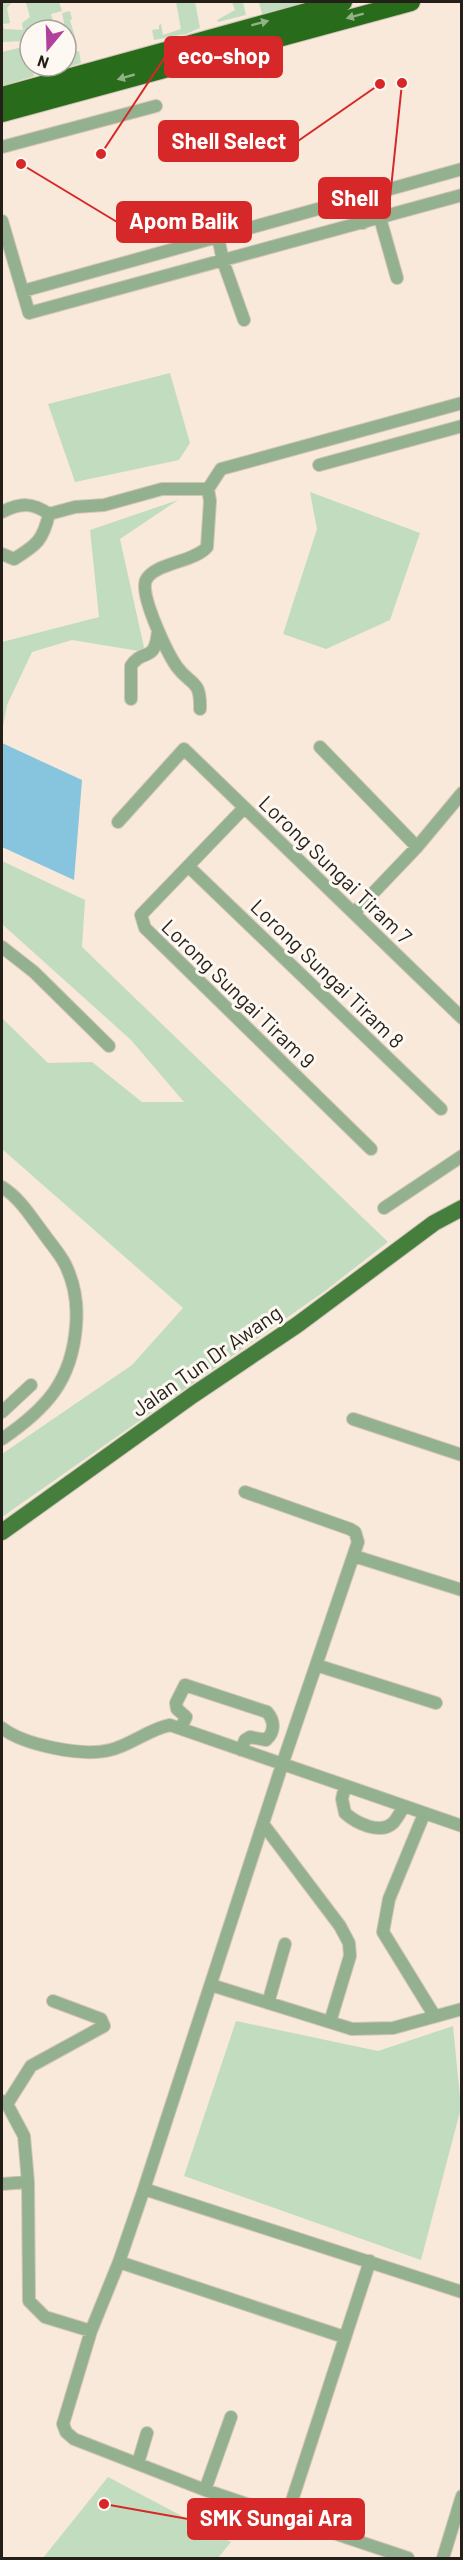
<svg xmlns="http://www.w3.org/2000/svg" width="463" height="2560" viewBox="0 0 463 2560" font-family="Barlow,sans-serif">
<rect width="100%" height="100%" fill="#f8e9da"/>
<path fill="#c2dcbf" d="M2,2H12L7,8L10,23L3,24L4,29L23,30L22,23L30,17L26,3L59,2L62,11L51,14L55,29L65,27L62,13L70,11L72,19L70,20L77,44L68,47L70,53L79,51L81,63L46,74V66H66V30H30V34L25,35L26,41L2,42Z
M176,2H195L200,28L186,34L154,40L152,30L159,29V25L161,24L163,35L181,29Z
M232,2H243L246,15L218,22L217,20L235,10Z
M259,2H307L262,14Z
M27,46L34,76L2,86V52Z
M170,373L190,443L179,460L75,482L48,404Z
M310,492L420,533L390,620L326,649L283,634L317,529Z
M178,500L120,539L145,652L72,640L32,652L7,705L2,732V642L99,617L90,530Z
M2,861L85,900L82,947L388,1242L325,1291L2,1517V1454L132,1365L183,1308L2,1149V1018L48,1063L92,1062L142,1102H184L131,1040L2,924Z
M236,2021L378,2051L453,2026L461,2108L421,2260L184,2176Z
M108,2477L231,2542L218,2558H43Z"/>
<path fill="#87c4dd" d="M2,743L82,780L74,880L2,847Z"/>
<g fill="none" stroke-linecap="round" stroke-linejoin="round">
<g stroke="#d2c5b7" stroke-width="14">
<path id="minor" d="M2,147L156,106
M358,198L363,223
M380,218L397,278
M2,221L29,313L462,195
M218,237L223,261L244,320
M23,291L462,169
M319,465L462,426
M2,512C20,503 32,502 49,514L75,507L104,505L162,489H208
M2,554L14,559C37,545 43,540 49,514
M131,699V666C143,647 155,665 158,630
M200,709C201,679 191,686 177,667C168,654 139,595 146,580C154,563 195,562 207,547L210,501L208,489L221,469L462,403
M320,747L417,847
M244,808L141,915L145,928L371,1149
M118,822L184,749L462,1018
M188,866L441,1109
M354,913L417,847L462,793
M2,947L34,972L109,1046
M2,1187C20,1198 31,1217 44,1234C51,1244 60,1254 65,1264C75,1284 78,1304 76,1326C72,1381 46,1409 2,1439
M384,1208L462,1156
M2,1412L31,1385
M353,1419L462,1455
M245,1492L350,1529L355,1532L358,1542L282,1765L144,2189L119,2262L91,2331L63,2424L66,2432L74,2439L205,2490L408,2558
M354,1556L462,1590
M316,1665L436,1703
M2,1728C24,1745 83,1757 110,1750C131,1745 149,1729 170,1725L462,1826
M181,1728L186,1717L177,1709L176,1703L185,1685L267,1712C275,1721 275,1732 266,1740L250,1737L245,1740L241,1750
M345,1786L342,1799L345,1813C356,1823 380,1835 393,1823C397,1819 400,1812 404,1807
M424,1814L389,1899L383,1932L434,2015
M263,1824L340,1926L349,1943L350,1956L330,2022
M211,1985L352,2029L393,2028L462,2009
M268,2003L285,1944
M2,2101L7,2104L24,2136L28,2182L29,2301L45,2317L91,2331
M7,2104L31,2066L104,2026L101,2019L53,2001
M2,2184L28,2182
M144,2189L462,2292
M119,2262L344,2337
M138,2463L147,2433
M205,2490L231,2417
M286,2519L370,2261
M443,2558L462,2496"/>
</g>
<g stroke="#d2c5b7" stroke-width="18">
<path id="major" d="M2,1532L193,1395L297,1325L434,1223L462,1208"/>
</g>
<g stroke="#d2c5b7" stroke-width="20">
<path id="highway" d="M2,96L343,2
M2,113L411,2"/>
</g>
<use href="#minor" stroke="#93b18e" stroke-width="12"/>
<use href="#major" stroke="#467e3d" stroke-width="16"/>
<use href="#highway" stroke="#276b1b" stroke-width="18"/>
</g>
<defs><path id="oneway-solid" d="M-6-.8H1V-3.2L6.5 0L1 3.2V.8H-6Z" transform="scale(1.5)"/></defs>
<g fill="#92b286">
<use href="#oneway-solid" transform="translate(355 16) rotate(165)"/>
<use href="#oneway-solid" transform="translate(260 23) rotate(-15)"/>
<use href="#oneway-solid" transform="translate(126 77) rotate(164)"/>
</g>
<g text-anchor="middle" dominant-baseline="central" stroke-width="6" stroke-linejoin="round" paint-order="stroke">
<g font-size="21" fill="#241f19" stroke="#fef8f2">
<text transform="translate(336 869) rotate(44)">Lorong Sungai Tiram 7</text>
<text transform="translate(328 973) rotate(44)">Lorong Sungai Tiram 8</text>
<text transform="translate(239 993) rotate(44)">Lorong Sungai Tiram 9</text>
<text transform="translate(206 1360) rotate(-35)">Jalan Tun Dr Awang</text>
</g>
</g>
<path fill="none" stroke="#d62828" stroke-width="2" d="M101 154L165 57M380 84L298 141M402 83L390 198M21 164L117 222M104 2504L188 2519"/>
<g fill="#d62828" stroke="#fef8f2" stroke-width="2">
<circle cx="101" cy="154" r="6"/>
<circle cx="380" cy="84" r="6"/>
<circle cx="402" cy="83" r="6"/>
<circle cx="21" cy="164" r="6"/>
<circle cx="104" cy="2504" r="6"/>
</g>
<g fill="#d62828" stroke="#d62828" stroke-width="2">
<rect x="165" y="37" width="117" height="40" rx="6"/>
<rect x="159" y="121" width="139" height="40" rx="6"/>
<rect x="319" y="178" width="71" height="40" rx="6"/>
<rect x="117" y="202" width="134" height="40" rx="6"/>
<rect x="188" y="2499" width="176" height="40" rx="6"/>
</g>
<g font-size="22" text-anchor="middle" font-weight="bold" fill="#fff">
<text x="224" y="64">eco-shop</text>
<text x="229" y="149">Shell Select</text>
<text x="355" y="206">Shell</text>
<text x="184" y="229">Apom Balik</text>
<text x="276" y="2526">SMK Sungai Ara</text>
</g>
<rect width="463" height="2560" fill="none" stroke="#241f19" stroke-width="6"/>
<g transform="translate(48 48) rotate(199)"><circle r="28" fill="#fef8f2" stroke="#a7a19b" stroke-width="1.5"/>
<path d="M0-4.5L10 22L0 15L-10 22Z" fill="#b2419d"/>
<text y="-9" font-size="16" font-weight="bold" text-anchor="middle" fill="#241f19">N</text>
</g>
</svg>
